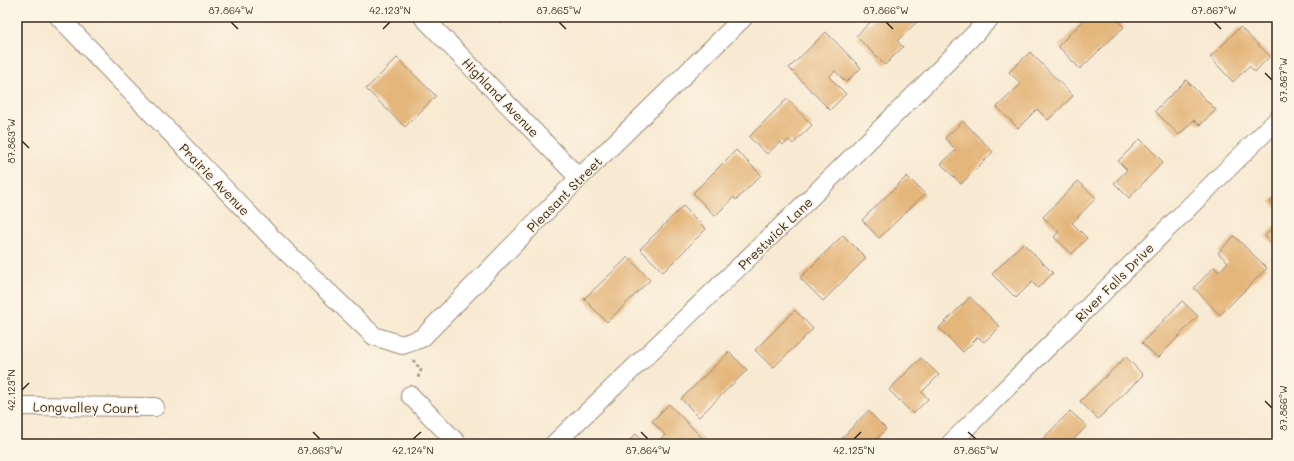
<svg xmlns="http://www.w3.org/2000/svg" width="1294" height="461" viewBox="0 0 1294 461" font-family="Mali,sans-serif">
<rect width="100%" height="100%" fill="#fcf5e5"/>
<filter id="ink" filterUnits="userSpaceOnUse"><feTurbulence type="fractalNoise" baseFrequency=".025" numOctaves="2"/><feDisplacementMap in="SourceGraphic" scale="8" xChannelSelector="R" yChannelSelector="G"/><feConvolveMatrix kernelMatrix="1 2 1 2 8 2 1 2 1" color-interpolation-filters="sRGB"/></filter>
<filter id="wash" filterUnits="userSpaceOnUse"><feTurbulence type="fractalNoise" baseFrequency=".012" numOctaves="4" result="noise"/><feDisplacementMap in="SourceGraphic" scale="16" xChannelSelector="R" yChannelSelector="G"/><feGaussianBlur stdDeviation="0.9" result="paint"/><feColorMatrix in="noise" values="0 0 0 0 0 0 0 0 0 0 0 0 0 0 0 0 0 1.4 0 .05"/><feComposite in="paint" operator="in"/></filter>
<g filter="url(#wash)">
<rect width="100%" height="100%" fill="#f8e9d2"/>
<g id="blocks">
<path fill="#e4b67c" d="M497,17H508L502,23Z
M876,17H922L897,41L903,47L885,65L856,36Z
M1087,17H1114L1124,27L1080,69L1058,46Z
M1240,27L1270,56L1255,72L1249,66L1233,82L1210,57Z
M826,32L861,68L846,82L835,71L829,77L846,94L830,110L789,68Z
M1030,52L1073,96L1048,120L1037,109L1018,128L997,107L1021,84L1009,72Z
M397,58L436,96L405,127L366,89Z
M1186,80L1216,110L1200,125L1194,120L1179,135L1155,111Z
M787,99L812,125L793,144L789,140L783,145L780,142L767,154L749,137Z
M963,121L993,152L961,184L941,164L956,150L945,138Z
M1140,139L1163,162L1129,198L1114,183L1127,170L1118,161Z
M736,150L761,175L736,200L734,197L715,216L693,193Z
M907,176L925,194L879,238L862,220Z
M1078,181L1096,198L1072,223L1087,238L1072,254L1054,237L1059,232L1043,217Z
M1277,195V209L1270,202Z
M683,206L706,229L663,272L640,249Z
M1277,223V248L1265,236Z
M843,235L866,258L823,301L800,278Z
M1234,236L1267,268L1220,315L1194,288L1214,267L1219,272L1228,262L1218,253Z
M1023,243L1053,273L1038,288L1032,282L1016,298L992,274Z
M628,257L650,280L607,322L584,299Z
M970,297L1000,327L984,342L978,337L963,352L939,328Z
M1182,301L1198,316L1158,358L1142,343Z
M795,310L813,329L773,368L755,350Z
M729,352L747,370L699,417L681,399Z
M1126,357L1143,375L1098,419L1080,401Z
M921,358L939,375L922,392L928,399L913,414L889,390Z
M669,404L704,440L700,444H655L665,435L652,421Z
M868,411L886,429L872,444H836Z
M1070,411L1087,426L1069,444H1038Z
M636,434L646,444H626Z"/>
</g>
</g>
<g filter="url(#ink)">
<use href="#blocks" fill-opacity="0" stroke="#9a8a78" stroke-width="1"/>
<g fill="none" stroke-linecap="round" stroke-linejoin="round">
<g stroke="#9a8a78" stroke-width="20">
<path id="street" d="M59,17L273,239L374,336L402,345L422,338L579,178L744,17
M423,17L579,178
M410,395L458,444
M17,406L155,407
M554,444C701,303 849,164 991,17
M950,444L1277,120"/>
</g>
<path stroke="#9a8a78" stroke-width="2.5" stroke-dasharray="3 3" stroke-linecap="butt" d="M413,360L421,370L417,380"/>
<use href="#street" stroke="#fff" stroke-width="18"/>
</g>
</g>
<path fill="none" stroke="#3b2a1e" stroke-width="1.5" d="M231,22L238,29M559,22L566,29M886,22L893,29M1214,22L1221,29M383,29L390,22M1265,73L1272,80M22,141L29,148M22,390L29,383M1265,401L1272,408M313,432L320,439M641,432L648,439M968,432L976,439M413,439L421,432M854,439L861,432"/>
<g text-anchor="middle" dominant-baseline="central" stroke-width="3" stroke-linejoin="round" paint-order="stroke">
<g font-size="13" fill="#3b2a1e" stroke="#fcf5e5">
<text transform="translate(501 97) rotate(46)">Highland Avenue</text>
<text transform="translate(215 179) rotate(46)">Prairie Avenue</text>
<text transform="translate(564 194) rotate(-45)">Pleasant Street</text>
<text transform="translate(775 233) rotate(-44)">Prestwick Lane</text>
<text transform="translate(1114 282) rotate(-45)">River Falls Drive</text>
<text transform="translate(86 407) rotate(1)">Longvalley Court</text>
</g>
</g>
<rect width="1294" height="461" fill="none" stroke="#fcf5e5" stroke-width="44"/>
<rect x="22" y="22" width="1250" height="417" fill="none" stroke="#3b2a1e" stroke-width="1.5"/>
<g font-size="10" text-anchor="middle" fill="#3b2a1e">
<text x="231" y="14">87.864°W</text>
<text x="390" y="14">42.123°N</text>
<text x="559" y="14">87.865°W</text>
<text x="886" y="14">87.866°W</text>
<text x="1214" y="14">87.867°W</text>
<text transform="translate(1283 80) rotate(-90)" y="4">87.867°W</text>
<text transform="translate(11 141) rotate(-90)" y="4">87.863°W</text>
<text transform="translate(11 390) rotate(-90)" y="4">42.123°N</text>
<text transform="translate(1283 408) rotate(-90)" y="4">87.866°W</text>
<text x="320" y="454">87.863°W</text>
<text x="413" y="454">42.124°N</text>
<text x="648" y="454">87.864°W</text>
<text x="854" y="454">42.125°N</text>
<text x="976" y="454">87.865°W</text>
</g>
</svg>
